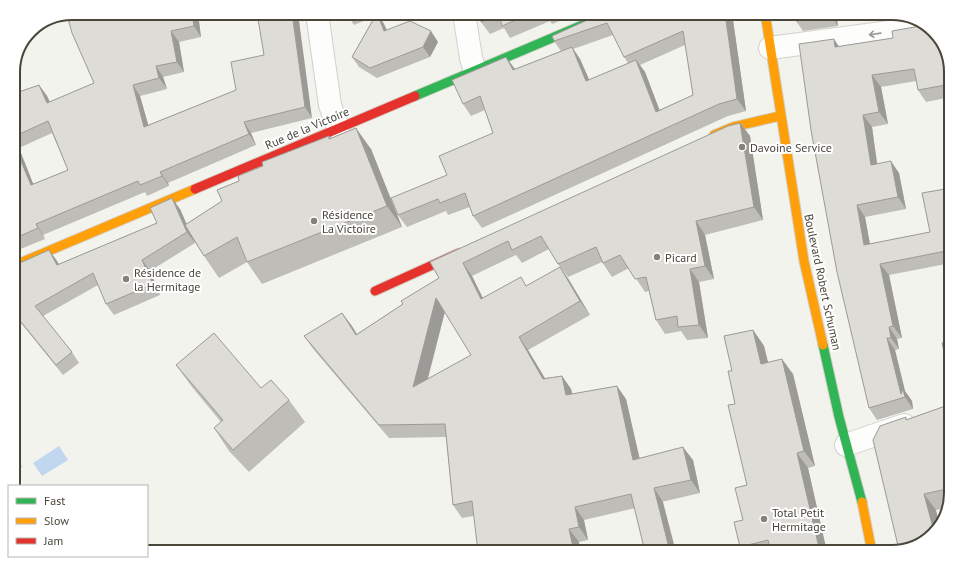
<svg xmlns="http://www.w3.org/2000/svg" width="964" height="565" viewBox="0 0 964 565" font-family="'PT Sans',sans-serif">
<rect width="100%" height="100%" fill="#f3f3ee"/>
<path fill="#c1d6ef" d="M59,446L68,460L42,476L33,463Z"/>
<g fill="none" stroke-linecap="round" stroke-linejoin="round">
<g stroke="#d1d0cb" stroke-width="24">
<path id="street" d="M317,13L330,105L338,128
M464,13L471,58L475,71
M770,48L927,27
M846,445L904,425"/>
</g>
<g stroke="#d2d0c5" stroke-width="11">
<path id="fast" d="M415,96L611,13
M823,345L839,417L862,502"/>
</g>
<g stroke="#d2d0c5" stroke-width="11">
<path id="slow" d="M765,13L804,261L823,345
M714,135L733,127L780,116
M13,266L195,189
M862,502L872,552"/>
</g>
<g stroke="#d2d0c5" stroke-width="11">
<path id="jam" d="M195,189L415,96
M375,291L459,253"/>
</g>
<use href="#street" stroke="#fdfdfc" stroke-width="22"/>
<use href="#fast" stroke="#30b455" stroke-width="9"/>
<use href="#slow" stroke="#ff9f0a" stroke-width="9"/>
<use href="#jam" stroke="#e5322d" stroke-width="9"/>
</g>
<path fill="#bebdb8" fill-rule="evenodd" d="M72,13H203L198,14L201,37L179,42L184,72L163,77L167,89L140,96L148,125L236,90L264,55L257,13L312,118L251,133L256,145L168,183L169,186L147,196L145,192L43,235L45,239L13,252V94L39,85L47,96L50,102L94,83ZM52,133L68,170L33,184L19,148Z
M346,13H380L381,14L378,15L384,24L387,30L438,42L430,57L377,78L359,67L352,57L375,16L354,25Z
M480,13H581L552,24L550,21L510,38L504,28L490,34L481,22Z
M603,13H732L746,111L728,116L482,228L473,216L470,207L448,215L446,211L407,227L398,215L447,175L493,133L485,110L471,116L463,104L515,69L561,51L554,41ZM613,35L624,57L628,63L589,80L580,59L573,49ZM685,45L693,95L659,110L645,72L640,65Z
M836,13L838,26L803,31L796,21Z
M893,13L907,17L896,18Z
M834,39L838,46L951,69V97L926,102L918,90L916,81L881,87L888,124L872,127L877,164L899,173L906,209L865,217L870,244L930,232L951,188V263L889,275L902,338L897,339L899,349L895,350L905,391L912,401L913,409L877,420L869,408Z
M740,123L750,136L763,220L705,235L714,279L699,282L708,338L687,340L681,331L665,334L656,320L649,291L645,292L629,268L612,277L602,262L568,277L558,264L549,249L522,263L516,255L472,276L483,298L527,286L560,267L569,280L590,315L528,350L545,378L562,376L571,389L572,394L626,399L639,459L693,460L700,493L584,520L588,540L579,542L473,516L462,518L453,505L446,437L389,438L314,350L304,336L342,313L357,334L403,304L439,278L430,262ZM445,312L471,355L428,379Z
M329,136L330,138L371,149L402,227L262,284L247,262L219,278L204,256L192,237L195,243L150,271L160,295L114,315L106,304L98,285L43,316L72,352L79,363L63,375L16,317L13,318V266L49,250L59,264L157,223L180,209L186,224L222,201L239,181L263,166Z
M753,330L764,346L768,362L793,374L815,466L808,468L827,552H744L740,547L747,485L732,371Z
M176,365L261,388L289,400L305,422L249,472L229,451L214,428L221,422L192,387Z
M951,404V493L947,508L936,510L921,544L908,419Z
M13,453L22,467L13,473Z"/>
<path fill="#9b9a96" d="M192,13H197L198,14L201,37L194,26Z
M292,13H298L312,118L305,107Z
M377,13L384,24L391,41L384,31Z
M725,13H732L746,111L737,99Z
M830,13H836L838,26L831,16Z
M171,31L179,42L184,72L177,62Z
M431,31L438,42L430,57L423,47Z
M834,39L842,51L835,47Z
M572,47L580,59L595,93L586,81Z
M506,57L515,69L522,82L513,70Z
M636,60L645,72L665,124L656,112Z
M156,66L163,77L167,89L159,78Z
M872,75L881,87L888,124L879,112Z
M39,85L47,96L55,114L47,103Z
M133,85L140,96L152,138L144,127Z
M863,115L872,127L879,177L871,165Z
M244,122L251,133L256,145L249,134Z
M740,123L750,136L763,220L754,207Z
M356,128L371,149L402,227L387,206Z
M13,140L19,148L38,196L31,185L13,142Z
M891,161L899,173L906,209L898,197Z
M160,172L168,183L169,186L162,176Z
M172,198L180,209L195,243L187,232Z
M857,205L865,217L872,256L864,245Z
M696,221L705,235L714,279L705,266Z
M36,224L43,235L45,239L38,228Z
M49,250L57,261L64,276L57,265Z
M142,260L150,271L160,295L153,284Z
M463,263L472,276L490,313L481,299Z
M880,264L889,275L902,338L893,326Z
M560,267L569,280L590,315L580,301Z
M690,269L699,282L708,338L699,325Z
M436,298L445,311L422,400L413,387Z
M342,313L352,326L365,348L356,335Z
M889,327L897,339L899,349L891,338Z
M753,330L764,346L772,379L761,364Z
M519,337L528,350L553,392L543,379Z
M887,338L895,350L905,391L912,401L913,409L905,397L901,394Z
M782,359L793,374L815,466L804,451Z
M562,376L571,389L576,408L566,395Z
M617,386L626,399L643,473L633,460Z
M683,447L693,460L700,493L691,480Z
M13,453L22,467L13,454Z
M797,453L808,468L827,552H820Z
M654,488L663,502L676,552H670Z
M924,494L936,510L940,525L934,531Z
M575,507L584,520L588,540L579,527Z
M569,529L579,542L580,552H574Z"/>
<path fill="#dddcd6" stroke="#9b9a96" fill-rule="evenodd" d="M72,13H192L194,26L171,31L177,62L156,66L159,78L133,85L144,127L236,90L231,62L264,55L257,13H292L305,107L244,122L249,134L160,172L162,176L140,185L138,181L36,224L38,228L13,239V142L31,185L68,170L48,121L13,137V94L39,85L47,103L94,83L72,33L67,15Z
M377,13L384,31L410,21L431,31L423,47L370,68L352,57Z
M480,13H532L502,26L499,15L481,22Z
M603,13H725L737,99L719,104L473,216L465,193L440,203L438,199L398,215L391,198L447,175L439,156L493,133L480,96L463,104L452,80L506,57L513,70L572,47L586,81L636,60L656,112L693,95L683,31L624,57L607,23L554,41L552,36Z
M795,13H830L831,16L796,21Z
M926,25L943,43L951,69V84L918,90L914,69L872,75L879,112L863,115L871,165L891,161L898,197L857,205L864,245L930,232L922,193L951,188V250L880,264L893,326L889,327L891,338H887L901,394L903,389L905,397L869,408L837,272L811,130L799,44L834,39L835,47L893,38L892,31Z
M740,123L754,207L696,221L705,266L690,269L699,325L678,327L677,316L656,320L646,277L635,279L620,255L603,263L596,247L558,264L541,236L512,250L508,241L463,263L481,299L521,277L526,286L560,267L580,301L519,337L543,379L562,376L566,395L617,386L633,460L683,447L691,480L654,488L670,552H645L631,494L575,507L579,527L569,529L574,552H478L472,501L453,505L445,424L379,425L304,336L342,313L356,335L403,304L401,301L439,278L430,262L728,126ZM436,298L471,355L413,387Z
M356,128L387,206L247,262L237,237L204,256L185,225L222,201L217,190L239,181L238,176L263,166L262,162L329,136V139Z
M172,198L187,232L142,260L153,284L106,304L93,273L35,306L72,352L56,365L13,312V266L49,250L57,265L157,223L150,208Z
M753,330L761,364L782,359L804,451L797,453L820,552H771L768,540L740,547L734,522L743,520L735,488L747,485L728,405L735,404L728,371H732L724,336Z
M214,333L261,388L271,380L289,400L233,450L214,428L223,420L176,365Z
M951,341V379L942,343Z
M951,404V488L924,494L934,531L921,544L899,550L873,440L880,426L906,417V420Z
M13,481L17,486H13Z
M147,548L162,550V552H147Z"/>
<defs><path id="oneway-shaft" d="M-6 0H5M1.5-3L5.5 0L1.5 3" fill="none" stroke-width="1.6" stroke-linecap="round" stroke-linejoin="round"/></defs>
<use stroke="#9b9891" href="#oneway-shaft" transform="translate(875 34) rotate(172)"/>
<g fill="#858378" stroke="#fff" stroke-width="1.5">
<circle cx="742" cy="147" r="4"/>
<circle cx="314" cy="221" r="4"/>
<circle cx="657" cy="257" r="4"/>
<circle cx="126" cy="279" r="4"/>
<circle cx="764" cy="519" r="4"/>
</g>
<g text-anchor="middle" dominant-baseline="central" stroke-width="4" stroke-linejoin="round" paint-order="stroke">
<g font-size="12" fill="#4a4639" stroke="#fff">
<text transform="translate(307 128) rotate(-23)">Rue de la Victoire</text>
<text transform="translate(823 282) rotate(78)">Boulevard Robert Schuman</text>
</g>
<g font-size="12" fill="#4a4639" stroke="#fff" text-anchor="start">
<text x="750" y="147">Davoine Service</text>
<text x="322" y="214">Résidence<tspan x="322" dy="14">La Victoire</tspan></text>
<text x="665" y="257">Picard</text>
<text x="134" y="272">Résidence de<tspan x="134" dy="14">la Hermitage</tspan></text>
<text x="772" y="512">Total Petit<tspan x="772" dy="14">Hermitage</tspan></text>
</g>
</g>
<path d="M0 0H964V565H0ZM72 20H892A52 52 0 0 1 944 72V493A52 52 0 0 1 892 545H72A52 52 0 0 1 20 493V72A52 52 0 0 1 72 20Z" fill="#fff" fill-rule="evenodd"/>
<path fill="none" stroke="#4a4639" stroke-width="2" d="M72 20H892A52 52 0 0 1 944 72V493A52 52 0 0 1 892 545H72A52 52 0 0 1 20 493V72A52 52 0 0 1 72 20Z"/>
<rect x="8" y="485" width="140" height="72" fill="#ffffff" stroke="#b7b5b0"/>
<rect x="16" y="498" width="20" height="6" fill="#30b455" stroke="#b7b5b0"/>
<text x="44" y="505" font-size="12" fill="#4a4639">Fast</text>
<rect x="16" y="518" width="20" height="6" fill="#ff9f0a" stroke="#b7b5b0"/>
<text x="44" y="525" font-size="12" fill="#4a4639">Slow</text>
<rect x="16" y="538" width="20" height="6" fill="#e5322d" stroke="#b7b5b0"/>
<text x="44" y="545" font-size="12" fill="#4a4639">Jam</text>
</svg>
